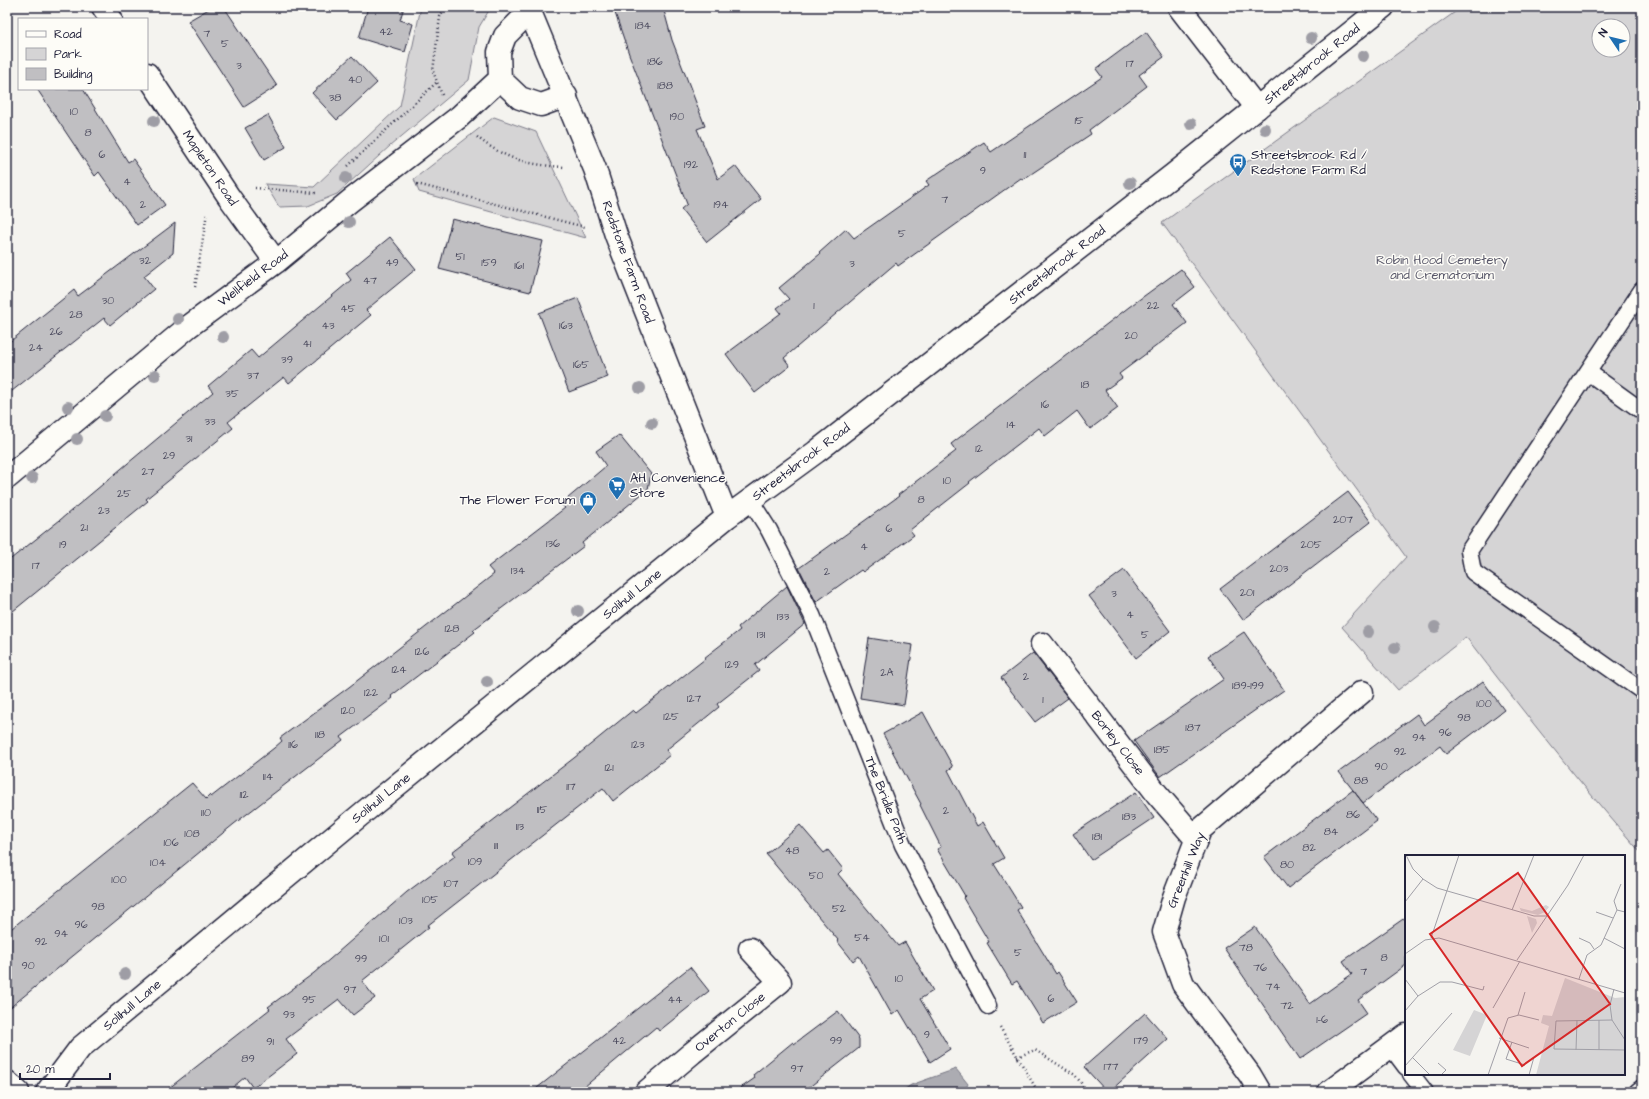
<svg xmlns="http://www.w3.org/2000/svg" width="1649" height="1099" viewBox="0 0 1649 1099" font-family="'Architects Daughter',sans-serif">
<rect width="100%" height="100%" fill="#f4f3ef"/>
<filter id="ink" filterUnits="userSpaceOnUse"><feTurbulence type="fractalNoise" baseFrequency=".025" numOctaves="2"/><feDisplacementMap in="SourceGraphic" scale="8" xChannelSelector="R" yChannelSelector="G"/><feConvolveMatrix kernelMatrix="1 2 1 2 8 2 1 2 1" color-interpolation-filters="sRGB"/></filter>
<g filter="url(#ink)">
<path fill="#d5d4d5" stroke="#7c7b88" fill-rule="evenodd" d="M421,7H491L479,27L469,80L390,146L337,194L308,206L279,207L265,184L314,187L400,106Z
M1462,7H1642V854C1580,784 1523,711 1466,637L1398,690L1342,627L1406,557L1162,223ZM1599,26H1623V50H1599Z
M494,117L536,132L586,238L419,192L414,179Z"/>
<path fill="#acacb2" stroke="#757582" d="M956,1069L968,1084L964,1092H901L911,1085Z"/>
<path fill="#c0bfc2" stroke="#22223b" d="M212,7H224L277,86L244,107L188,21Z
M368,7H404L400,20L413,24L405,52L359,38Z
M613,7H663L672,40L705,126L697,129L718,179L735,166L761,199L707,242L681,209L687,204L629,54Z
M1146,32L1164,57L1139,75L1147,86L1089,130L1091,134L1022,180L1021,178L898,266L896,263L784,358L790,366L755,393L726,354L781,313L777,308L789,299L779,288L820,254L819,253L846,229L854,238L929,185L926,181L984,142L991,152L1102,77L1096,69Z
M352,56L377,83L337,120L312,93Z
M37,89H83L128,162L133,159L165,205L137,225L99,172L95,176Z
M268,115L286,147L264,160L245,128Z
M452,219L543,241L530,292L439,269Z
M175,223L173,253L144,276L154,289L110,325L104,318L7,395V344L74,290L78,296Z
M390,237L416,269L366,310L371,315L289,383L284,377L228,422L233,428L146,499L148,501L7,616V562L60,520L213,392L208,386L251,350L258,358L351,280L346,273Z
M1181,269L1195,287L1173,304L1187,323L1119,374L1122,378L1105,390L1118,408L1090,429L1077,411L1045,436L1039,428L969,482L970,483L910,530L914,535L863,572L861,570L816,602L799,568L899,496L898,495L956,451L951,444L1129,307Z
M578,298L608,377L569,392L539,313Z
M619,435L651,474L648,489L582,543L584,546L473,630L475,632L391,696L393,698L341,737L343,740L234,824L7,1010V932L192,783L206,799L210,795L211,797L274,748L282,741L280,738L349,687L494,574L488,567L565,508L561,504L606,466L596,451Z
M1348,492L1371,522L1243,620L1220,589Z
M1124,570L1170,631L1136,658L1089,596Z
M787,586L805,624L755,665L759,671L717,704L719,707L666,750L670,755L613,801L603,788L427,926L429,927L362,981L375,998L353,1015L339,999L286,1039L297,1054L253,1088L245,1077L227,1092H164L270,1009L268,1007L314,973L407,892L455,856L452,852L574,758L633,710L636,713L705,659L704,658L740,630L738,627Z
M1244,632L1284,690L1160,777L1134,741L1224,679L1208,656Z
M869,638L913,645L904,705L860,698Z
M1033,653L1068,698L1035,722L1001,678Z
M1483,681L1504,710L1446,754L1440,746L1363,803L1339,772L1417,714L1424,725Z
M923,712L953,767L948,770L977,826L983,822L1004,858L994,864L1021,907L1017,910L1056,974L1058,972L1077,1002L1043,1023L1017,981L1012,984L987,943L989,942L963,898L965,896L937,849L941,847L920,805L921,804L883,734Z
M1353,790L1377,821L1288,888L1264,857Z
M1136,792L1154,818L1091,860L1073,834Z
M800,825L824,853L828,850L843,869L838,874L898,946L905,942L933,991L920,999L950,1049L930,1062L899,1010L892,1015L859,956L853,961L837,941L838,940L766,854Z
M1406,917V965L1358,1000L1367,1013L1300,1059L1224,948L1255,927L1310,1004L1352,974L1343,961Z
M690,967L709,991L659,1031L656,1027L578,1092H532Z
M838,1011L859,1039V1048L803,1092H735L755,1078L753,1075L793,1042L794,1044Z
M1145,1013L1168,1039L1109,1092H1107L1084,1067Z"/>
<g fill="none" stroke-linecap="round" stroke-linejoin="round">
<g stroke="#22223b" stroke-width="19">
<path id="lane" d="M1642,290L1469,551L1473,572L1642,691
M1588,372L1642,411
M750,500L769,530L812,615L903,845L988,1006
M1391,1047L1406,1067
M1411,1074L1425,1092
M1637,1092L1642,1088"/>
</g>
<g stroke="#22223b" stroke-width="25">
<path id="street" d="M103,7L111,19
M1179,7L1257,108
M147,74L229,197L276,262
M500,79L520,98L541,105L566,96
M7,478L188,327L276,262L350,201L459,117L500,79L499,52L505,36L530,11
M1042,644L1157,794L1196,839
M7,1082L18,1092
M646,1092L692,1053L780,982L750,949
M1260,1092L1250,1075L1183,984L1164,932L1174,897L1200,830L1362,692
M1329,1092L1406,1035"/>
</g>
<g stroke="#22223b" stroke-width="25">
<path id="secondary" d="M528,7L595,169L616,235L727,517
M47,1092L80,1048L364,812L727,517L816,452L1173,175L1383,7"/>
</g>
<path stroke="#22223b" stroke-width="2.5" stroke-dasharray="1 3" stroke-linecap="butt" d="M442,95L433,71L440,17L445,7
M477,137C506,160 529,165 565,167
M348,166L437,82
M417,184L585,227
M255,188L316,193
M195,287L207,213
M1000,1027L1038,1092
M1017,1057L1035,1050L1075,1075L1088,1092"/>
<use href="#lane" stroke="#fdfcf7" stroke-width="16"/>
<use href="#street" stroke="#fdfcf7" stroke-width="22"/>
<use href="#secondary" stroke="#fdfcf7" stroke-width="22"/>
</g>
<g fill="#9e9da5">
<circle cx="1311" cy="38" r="6"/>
<circle cx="1363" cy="56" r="6"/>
<circle cx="154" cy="121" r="6"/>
<circle cx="1191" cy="124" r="6"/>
<circle cx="1265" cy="129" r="6"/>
<circle cx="346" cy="178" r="6"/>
<circle cx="1130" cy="183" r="6"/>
<circle cx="349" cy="222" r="6"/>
<circle cx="178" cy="319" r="6"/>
<circle cx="223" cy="337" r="6"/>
<circle cx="155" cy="375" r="6"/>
<circle cx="640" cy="388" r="6"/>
<circle cx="68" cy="407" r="6"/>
<circle cx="105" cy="416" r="6"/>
<circle cx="652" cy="423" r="6"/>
<circle cx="77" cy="439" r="6"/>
<circle cx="32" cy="478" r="6"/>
<circle cx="578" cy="611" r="6"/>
<circle cx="1435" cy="627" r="6"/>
<circle cx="1368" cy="632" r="6"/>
<circle cx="1395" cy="648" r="6"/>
<circle cx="487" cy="682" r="6"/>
<circle cx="125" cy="974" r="6"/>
</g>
</g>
<defs>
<g id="bus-pin" transform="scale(0.9)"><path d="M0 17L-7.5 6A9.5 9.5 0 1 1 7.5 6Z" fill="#1f6fb2" stroke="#fdfcf7"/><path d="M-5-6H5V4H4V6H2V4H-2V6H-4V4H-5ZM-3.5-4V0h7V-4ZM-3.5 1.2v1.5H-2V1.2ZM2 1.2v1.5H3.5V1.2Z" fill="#fff"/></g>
<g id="supermarket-pin" transform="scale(0.9)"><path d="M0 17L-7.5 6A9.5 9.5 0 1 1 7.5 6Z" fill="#1f6fb2" stroke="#fdfcf7"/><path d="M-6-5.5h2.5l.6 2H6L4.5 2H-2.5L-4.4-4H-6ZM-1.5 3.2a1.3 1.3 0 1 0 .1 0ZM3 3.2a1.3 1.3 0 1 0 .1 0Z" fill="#fff"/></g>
<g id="shop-pin" transform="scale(0.9)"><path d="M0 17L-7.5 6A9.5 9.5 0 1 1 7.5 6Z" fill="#1f6fb2" stroke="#fdfcf7"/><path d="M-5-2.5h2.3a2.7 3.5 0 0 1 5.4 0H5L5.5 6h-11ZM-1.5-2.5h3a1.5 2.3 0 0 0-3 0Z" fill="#fff"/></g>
</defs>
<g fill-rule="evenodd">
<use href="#bus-pin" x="1238" y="162"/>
<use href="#supermarket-pin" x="617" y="485"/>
<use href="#shop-pin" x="588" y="500"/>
</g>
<g text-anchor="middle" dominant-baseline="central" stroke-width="3" stroke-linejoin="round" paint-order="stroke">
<g font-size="11" fill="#4a495d">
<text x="643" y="25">184</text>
<text x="386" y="31">42</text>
<text x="207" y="33">7</text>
<text x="225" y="43">5</text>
<text x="655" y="61">186</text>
<text x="1130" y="63">17</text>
<text x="239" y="65">3</text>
<text x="355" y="79">40</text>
<text x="665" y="85">188</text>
<text x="335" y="97">38</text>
<text x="74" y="111">10</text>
<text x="677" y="116">190</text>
<text x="1079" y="120">15</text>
<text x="88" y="132">8</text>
<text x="102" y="154">6</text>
<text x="1025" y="154">11</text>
<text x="691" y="164">192</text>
<text x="983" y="170">9</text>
<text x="127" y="181">4</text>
<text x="945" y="199">7</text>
<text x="143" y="204">2</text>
<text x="721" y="204">194</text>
<text x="902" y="233">5</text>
<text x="460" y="256">51</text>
<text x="145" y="260">32</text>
<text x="392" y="262">49</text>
<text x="489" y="262">159</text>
<text x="852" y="263">3</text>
<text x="519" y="265">161</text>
<text x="370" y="280">47</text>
<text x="108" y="300">30</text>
<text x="814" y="305">1</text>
<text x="1153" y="305">22</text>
<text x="348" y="308">45</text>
<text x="76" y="314">28</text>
<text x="328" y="325">43</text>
<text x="566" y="325">163</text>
<text x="56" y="331">26</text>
<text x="1131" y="335">20</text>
<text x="307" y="343">41</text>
<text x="36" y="347">24</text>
<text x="287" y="359">39</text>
<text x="581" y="364">165</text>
<text x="253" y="375">37</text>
<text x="1085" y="384">18</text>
<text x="232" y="393">35</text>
<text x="1045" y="404">16</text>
<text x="210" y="421">33</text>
<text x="1011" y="424">14</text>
<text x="189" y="438">31</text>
<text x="979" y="448">12</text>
<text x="169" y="455">29</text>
<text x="148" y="471">27</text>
<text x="947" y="480">10</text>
<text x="124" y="493">25</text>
<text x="921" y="499">8</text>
<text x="104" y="510">23</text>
<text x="1343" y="519">207</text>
<text x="84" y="527">21</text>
<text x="889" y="528">6</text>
<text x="553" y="543">136</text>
<text x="63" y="544">19</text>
<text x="1311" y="544">205</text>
<text x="864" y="546">4</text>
<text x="36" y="565">17</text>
<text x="1279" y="568">203</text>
<text x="518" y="570">134</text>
<text x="827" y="571">2</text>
<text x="1247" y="592">201</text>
<text x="1114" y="593">3</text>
<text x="1130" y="614">4</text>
<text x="783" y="616">133</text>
<text x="452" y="628">128</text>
<text x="761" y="634">131</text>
<text x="1145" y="634">5</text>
<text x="422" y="651">126</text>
<text x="732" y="664">129</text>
<text x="399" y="669">124</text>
<text x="887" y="672">2A</text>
<text x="1026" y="676">2</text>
<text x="1248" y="685">189-199</text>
<text x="371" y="692">122</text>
<text x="694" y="698">127</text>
<text x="1043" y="699">1</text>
<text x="1484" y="703">100</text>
<text x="348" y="710">120</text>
<text x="671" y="716">125</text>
<text x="1464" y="717">98</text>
<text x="1193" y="727">187</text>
<text x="1445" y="732">96</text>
<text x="320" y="734">118</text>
<text x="1419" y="737">94</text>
<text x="293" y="744">116</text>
<text x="638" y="744">123</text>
<text x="1162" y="749">185</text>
<text x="1400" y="751">92</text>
<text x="1381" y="766">90</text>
<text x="609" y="767">121</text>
<text x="268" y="776">114</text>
<text x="1361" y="780">88</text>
<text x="571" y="786">117</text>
<text x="244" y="794">112</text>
<text x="542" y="809">115</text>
<text x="946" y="810">2</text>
<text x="206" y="812">110</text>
<text x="1353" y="814">86</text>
<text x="1129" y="816">183</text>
<text x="520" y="826">113</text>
<text x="1331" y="831">84</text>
<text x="192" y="833">108</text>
<text x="1097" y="836">181</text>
<text x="171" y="842">106</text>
<text x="496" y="845">111</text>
<text x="1309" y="847">82</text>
<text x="792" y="850">48</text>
<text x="475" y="861">109</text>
<text x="158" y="862">104</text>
<text x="1287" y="864">80</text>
<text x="816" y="875">50</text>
<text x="119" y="879">100</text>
<text x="451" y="883">107</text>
<text x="430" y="899">105</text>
<text x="98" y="906">98</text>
<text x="839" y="908">52</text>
<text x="406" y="920">103</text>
<text x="81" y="924">96</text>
<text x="61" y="933">94</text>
<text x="862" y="937">54</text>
<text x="384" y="938">101</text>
<text x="41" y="941">92</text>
<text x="1246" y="947">78</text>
<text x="1018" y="952">5</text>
<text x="1384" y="957">8</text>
<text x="361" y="958">99</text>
<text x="28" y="965">90</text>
<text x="1260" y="967">76</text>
<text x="1364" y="971">7</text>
<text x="899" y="978">10</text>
<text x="1273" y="986">74</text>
<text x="350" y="989">97</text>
<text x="1051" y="998">6</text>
<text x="309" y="999">95</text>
<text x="675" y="999">44</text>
<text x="1287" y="1005">72</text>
<text x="289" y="1014">93</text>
<text x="1322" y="1019">1-6</text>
<text x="927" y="1034">9</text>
<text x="619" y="1040">42</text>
<text x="836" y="1040">99</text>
<text x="1141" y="1040">179</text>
<text x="270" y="1041">91</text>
<text x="248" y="1058">89</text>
<text x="1111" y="1066">177</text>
<text x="797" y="1068">97</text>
</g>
<g font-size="13" fill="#22223b" stroke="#fdfcf7">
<text transform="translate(1312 64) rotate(-39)">Streetsbrook Road</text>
<text transform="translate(210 168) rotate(56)">Mapleton Road</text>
<text transform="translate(628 262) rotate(70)">Redstone Farm Road</text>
<text transform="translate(1057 265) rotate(-38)">Streetsbrook Road</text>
<text transform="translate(253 278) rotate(-37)">Wellfield Road</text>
<text transform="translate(801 462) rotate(-37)">Streetsbrook Road</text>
<text transform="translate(632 594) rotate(-39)">Solihull Lane</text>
<text transform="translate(1118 743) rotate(52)">Borley Close</text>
<text transform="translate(381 798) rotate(-39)">Solihull Lane</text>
<text transform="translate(886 800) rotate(68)">The Bridle Path</text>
<text transform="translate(1186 870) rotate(-68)">Greenhill Way</text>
<text transform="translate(132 1005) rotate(-40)">Solihull Lane</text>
<text transform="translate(730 1022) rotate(-39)">Overton Close</text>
</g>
<g font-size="13" fill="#22223b" stroke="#fdfcf7" text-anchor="start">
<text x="1251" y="155">Streetsbrook Rd /<tspan x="1251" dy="15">Redstone Farm Rd</tspan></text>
<text x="630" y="478">AH Convenience<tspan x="630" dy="15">Store</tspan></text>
<text x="575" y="500" text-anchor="end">The Flower Forum</text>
</g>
<g font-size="13" fill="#585769" stroke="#fdfcf7">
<text x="1442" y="260">Robin Hood Cemetery<tspan x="1442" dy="15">and Crematorium</tspan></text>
</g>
</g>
<g transform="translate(1405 855)">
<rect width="220" height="220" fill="#f4f3ef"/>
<path d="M113,49L115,53L127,56L141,50L144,52L140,57L133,60L116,56ZM122,61L131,64L132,68L127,78ZM160,123L210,143L220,142V220H131L144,171L136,168L138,160L147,161ZM69,155L82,160L65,201L48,195Z" fill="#d5d4d5"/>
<path fill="none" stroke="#a09fa7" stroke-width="1" d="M1,0L8,14L18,24L32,33L129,61H142M216,29L209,46L212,55L220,57M0,47L18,24M107,55L129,0M191,57L208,63M26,83L54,0M174,83L185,88L189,94M199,83L220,94M0,99L20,85L34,83L220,138M112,105L163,30L179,0M0,124L13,141L35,127H47L78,135L79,131M174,124L182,100L196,90L212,55M209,134L205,150L207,165L220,185M88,153L115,106M0,156L13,141M113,160L120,137M194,165V195M207,165L151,166L149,194L220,195M94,183L124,193M107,187L101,204L120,210M171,195L172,165M8,203L25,220M33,208L41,215L36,220M0,211L47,158M83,220L103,163L114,160L134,165M124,220L129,202"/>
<path fill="#d62828" fill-opacity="0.15" stroke="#d62828" stroke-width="2" d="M113,18L205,149L117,211L25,79Z"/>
<rect width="220" height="220" fill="none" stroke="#22223b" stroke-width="2"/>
</g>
<rect width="1649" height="1099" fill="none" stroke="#fdfcf7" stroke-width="24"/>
<rect x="12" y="12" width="1625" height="1075" fill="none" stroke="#22223b" stroke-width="1.5" filter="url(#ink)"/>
<rect x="18" y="18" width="130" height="72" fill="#fdfcf7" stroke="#a5a5ac"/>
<rect x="26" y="31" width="20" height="6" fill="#fdfcf7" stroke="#a5a5ac"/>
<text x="54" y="38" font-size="12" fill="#22223b">Road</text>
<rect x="26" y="48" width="20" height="12" fill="#d5d4d5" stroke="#a5a5ac"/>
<text x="54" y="58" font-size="12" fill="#22223b">Park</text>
<rect x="26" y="68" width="20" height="12" fill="#c0bfc2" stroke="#a5a5ac"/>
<text x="54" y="78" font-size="12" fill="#22223b">Building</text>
<g transform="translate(1611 38) rotate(305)"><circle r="19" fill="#fdfcf7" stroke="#a5a5ac"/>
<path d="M0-3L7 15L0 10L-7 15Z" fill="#1f6fb2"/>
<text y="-6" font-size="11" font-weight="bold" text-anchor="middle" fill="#22223b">N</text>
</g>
<path d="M20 1073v6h90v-6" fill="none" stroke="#22223b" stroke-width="2"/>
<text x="26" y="1073" font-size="12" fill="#22223b" stroke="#fdfcf7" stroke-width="3" paint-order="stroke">20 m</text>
</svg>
